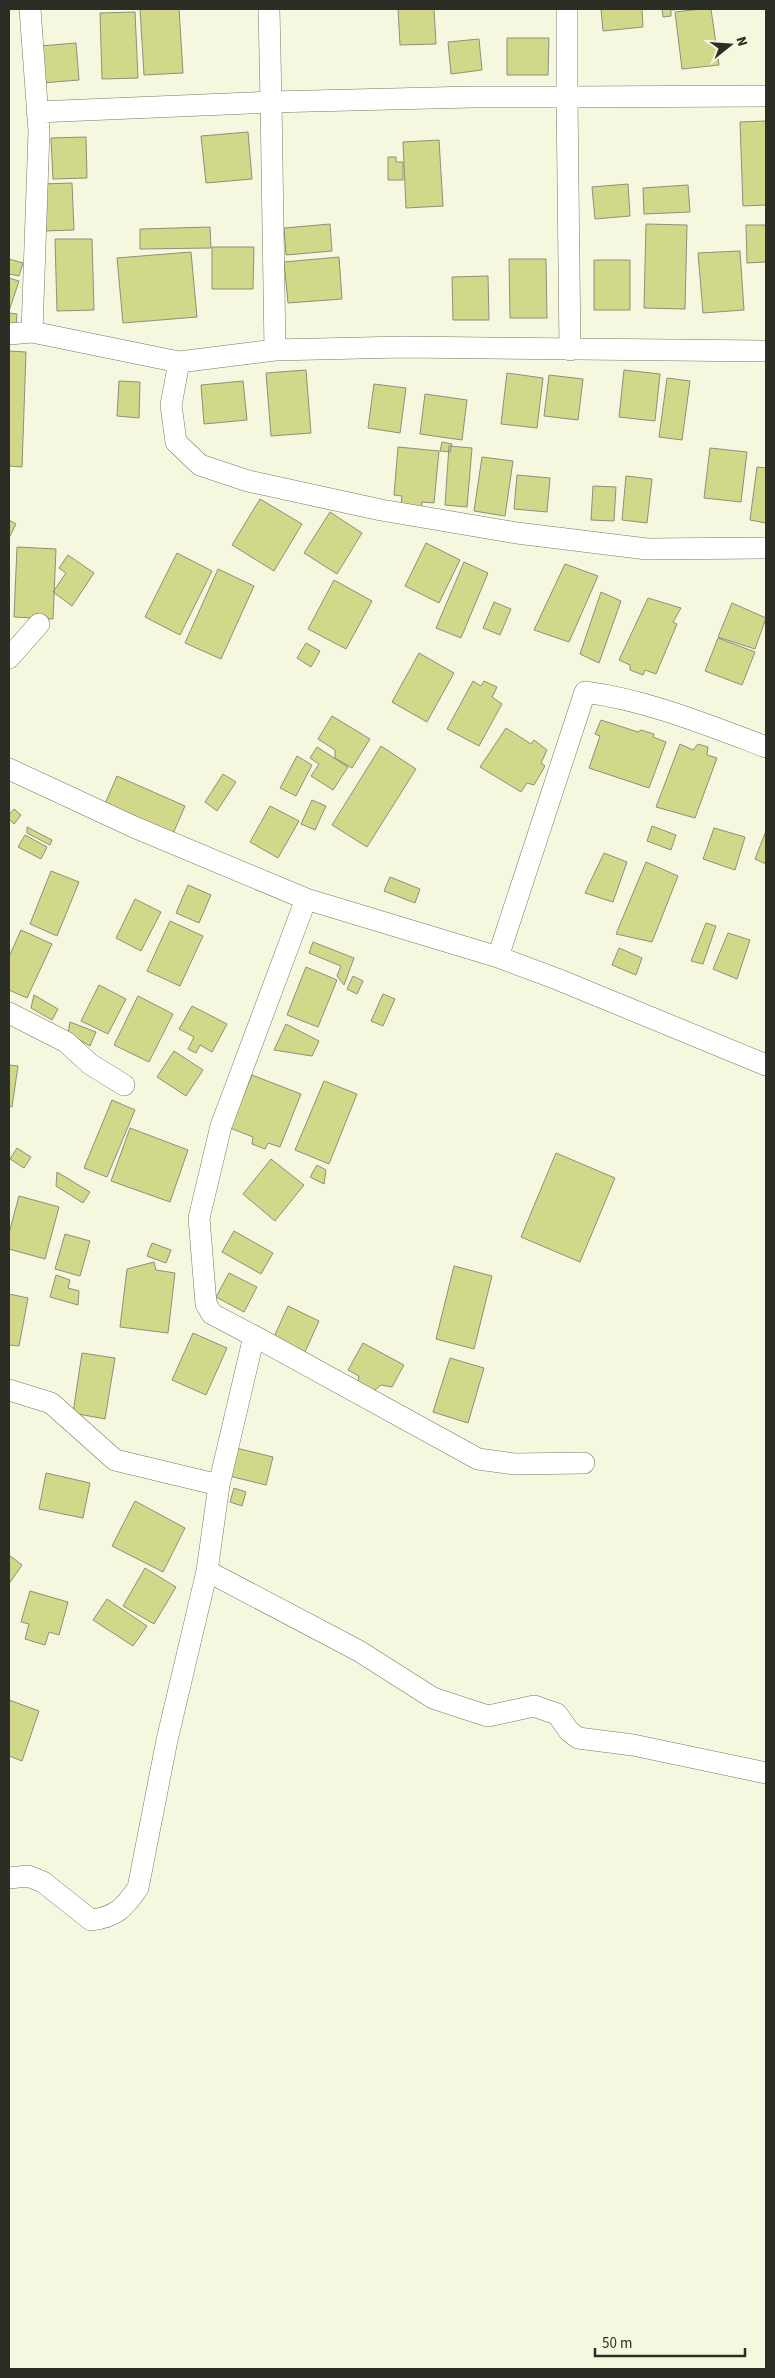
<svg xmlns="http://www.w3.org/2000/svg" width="775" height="2378" viewBox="0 0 775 2378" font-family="'Source Sans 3',sans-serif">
<rect width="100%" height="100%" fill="#f5f8df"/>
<path fill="#d1d88a" stroke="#8e9079" d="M140,9H179L183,73L144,75Z
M398,9H434L436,44L400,45Z
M601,9H642L643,27L603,31Z
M662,9H675V10H671V16L663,17Z
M701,9H711L719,65L682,69L675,12Z
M135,12L138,78L102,79L100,13Z
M507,38H549L548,75H507Z
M479,39L482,70L451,74L448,42Z
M76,43L79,80L42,83L40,46Z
M766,121V205L743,206L740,122Z
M248,132L252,179L206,183L201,136Z
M86,137L87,178L53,179L51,138Z
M439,140L443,206L406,208L403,142Z
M388,157H396V162H403V180H388Z
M72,183L74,230L43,231L41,184Z
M628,184L630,216L595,219L592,187Z
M688,185L690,212L644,214L643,188Z
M330,224L332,251L286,255L284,228Z
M646,224L687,225L685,309L644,308Z
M746,225H766V262L747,263Z
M210,227L211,248L140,249V229Z
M55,239H92L94,310L57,311Z
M212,247H254L253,289H212Z
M740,251L744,310L703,313L698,253Z
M191,252L197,317L123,323L117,258Z
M339,257L342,299L288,303L284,262Z
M9,259L23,263L19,276L9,274Z
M509,259H546L547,318H510Z
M594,260H630V310H594Z
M488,276L489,320H453L452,277Z
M9,278L19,281L9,311Z
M9,313L17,314L16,326L9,325Z
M9,351L26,352L22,467L9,466Z
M306,370L311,433L271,436L266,373Z
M624,370L660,374L655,421L619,417Z
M507,373L543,378L537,428L501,424Z
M549,375L583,379L578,420L544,416Z
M667,378L690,381L682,440L659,437Z
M119,381L140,382L139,418L117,416Z
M243,381L247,420L204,424L201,385Z
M374,384L406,388L400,433L368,428Z
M425,394L467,400L462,440L420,434Z
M442,442L452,444L450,452L440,451Z
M449,446L472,448L467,507L445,505Z
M398,447L439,451L434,503L422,502V508L401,506L402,496L394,495Z
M710,448L747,452L741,502L704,498Z
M482,457L513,461L505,516L474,511Z
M757,467L766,468V523L750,520Z
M517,475L550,478L547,512L514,509Z
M626,476L652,479L647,523L622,520Z
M593,486L616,487L614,521L591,520Z
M260,499L302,524L274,571L232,545Z
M330,512L362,533L337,574L304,553Z
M9,520L16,524L9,538Z
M426,543L460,560L439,603L405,586Z
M17,547L56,549L53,619L14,617Z
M177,553L212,571L180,635L145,617Z
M68,555L94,573L72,606L53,592L66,573L59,568Z
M464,562L488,573L461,638L436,628Z
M565,564L598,576L569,642L534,630Z
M218,569L254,586L221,659L185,643Z
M334,580L372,601L346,649L308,629Z
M601,592L621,601L599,663L580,654Z
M648,598L681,608L673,622L677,624L656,674L645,670L643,675L630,670V665L619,660Z
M494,602L511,609L500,635L483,628Z
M732,603L766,618L755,649L718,637Z
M718,638L755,652L742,685L705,671Z
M306,643L320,651L311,667L297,658Z
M419,653L454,673L427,722L392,702Z
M473,681L481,686L484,681L497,687L492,697L502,704L479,746L447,729Z
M332,716L370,739L352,768L335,758V750L318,739Z
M601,720L638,732L641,730L654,734L653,737L666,742L649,788L589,768L600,736L595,734Z
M506,728L531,744L534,740L547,750L541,763L545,766L534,785L527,783L521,792L480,767Z
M680,744L693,750L698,744L708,747L707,755L717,758L695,818L656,807Z
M381,746L416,769L367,847L332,825Z
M317,747L348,767L333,790L311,776L319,764L310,758Z
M297,756L312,765L296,796L280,788Z
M223,774L236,782L217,811L205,802Z
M117,776L185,806L172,836L104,806Z
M312,800L326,806L315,830L301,824Z
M270,806L299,821L278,858L250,842Z
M14,809L21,815L14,824L9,819V815Z
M652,826L676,835L671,850L647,841Z
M27,827L52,840L50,845L27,833Z
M714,828L745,837L735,870L703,859Z
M766,831V864L755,859Z
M25,835L47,847L41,859L18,847Z
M604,853L627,862L613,902L585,893Z
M646,862L678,876L652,942L616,934Z
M51,871L79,882L57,936L30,924Z
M390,877L420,889L415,903L384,891Z
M188,885L211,895L199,923L176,913Z
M135,899L161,912L141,951L116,938Z
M170,921L203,936L180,986L147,971Z
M706,923L716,926L703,964L691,961Z
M21,930L52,944L27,998L9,990V957Z
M728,933L750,940L737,979L713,969Z
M313,942L354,958L344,985L337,976L341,966L309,953Z
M619,948L642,958L636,975L612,965Z
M306,967L337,980L318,1027L287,1015Z
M353,976L363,981L357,994L347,989Z
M99,985L126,999L108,1034L81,1021Z
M383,994L395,999L383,1026L371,1021Z
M34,995L58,1009L52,1020L31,1008Z
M138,996L173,1014L149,1062L114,1045Z
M192,1006L227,1024L212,1052L200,1045L196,1053L188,1049L194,1037L179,1029Z
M70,1022L96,1032L90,1046L68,1033Z
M286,1024L319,1041L312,1056L274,1050Z
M174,1051L203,1070L186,1096L157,1077Z
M9,1065L18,1066L12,1107L9,1106Z
M252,1075L301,1094L280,1147L268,1143L265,1149L252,1144L253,1137L230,1128Z
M324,1081L357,1094L329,1164L295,1150Z
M112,1100L135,1110L107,1177L84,1168Z
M130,1128L188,1150L170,1202L111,1181Z
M17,1148L31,1157L24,1168L10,1159Z
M556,1153L615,1178L580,1262L521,1237Z
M271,1159L304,1185L275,1221L243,1194Z
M317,1165L326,1170L324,1184L310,1177Z
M57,1172L90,1192L83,1203L56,1186Z
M19,1196L59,1207L45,1259L9,1249V1233Z
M234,1231L273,1253L261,1274L222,1252Z
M65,1234L90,1241L80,1276L55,1269Z
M152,1243L171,1250L166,1263L147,1256Z
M154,1262L156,1270L175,1273L168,1333L120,1327L127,1269Z
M454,1266L492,1276L474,1349L436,1339Z
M229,1273L257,1287L244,1312L216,1297Z
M56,1275L70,1280L68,1288L79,1291L78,1305L50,1297Z
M9,1294L28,1298L19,1346L9,1345Z
M288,1306L319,1321L304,1354L273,1339Z
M193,1333L227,1348L206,1395L172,1380Z
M363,1343L404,1365L392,1387L381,1385L375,1390L357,1387L359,1376L348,1370Z
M82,1353L115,1358L105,1419L73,1413Z
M450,1358L484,1368L468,1423L433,1412Z
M232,1447L273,1457L266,1485L225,1475Z
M46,1473L90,1483L83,1518L39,1509Z
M234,1488L246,1492L242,1506L230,1502Z
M135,1501L185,1528L163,1572L112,1546Z
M9,1555L22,1565L9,1584Z
M145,1568L176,1587L154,1624L123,1606Z
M30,1591L68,1602L59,1635L49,1632L45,1645L25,1639L29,1624L21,1622Z
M107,1599L147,1626L133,1646L93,1620Z
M9,1700L39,1711L22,1761L9,1756Z"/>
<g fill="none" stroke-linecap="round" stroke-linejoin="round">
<g stroke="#777962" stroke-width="22">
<path id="minor" d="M30,9L39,131L32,332
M37,112L271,102L269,9
M9,334L32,332L179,362L275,350L403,347L766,351
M275,350L271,102L472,97H567V9
M570,350L567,97L766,96
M179,362L171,405L176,442L200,465L248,481L381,510L517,533L647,549L766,548
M9,658L39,624
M9,769L134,827L306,899L498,957L557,979L766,1065
M306,899L221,1126L199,1218L206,1304L212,1314L254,1336L219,1485L207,1571L359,1651L433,1698L460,1707L488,1716L534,1706L557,1714L569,1731L578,1738L633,1745L766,1773
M498,957L585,692C647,700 708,725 766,747
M9,1013L66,1042L90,1064L124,1085
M254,1336L478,1459L514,1464L584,1463
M9,1390L51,1403L115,1460L219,1485
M9,1878L28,1876L43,1882L91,1920C116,1917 124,1908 138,1888L167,1740L207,1571"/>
</g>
<use href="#minor" stroke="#fff" stroke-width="21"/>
</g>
<rect width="775" height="2378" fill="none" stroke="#2c2d24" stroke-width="20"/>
<g transform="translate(730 45) rotate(73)" stroke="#f5f8df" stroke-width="4" paint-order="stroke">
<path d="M0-4L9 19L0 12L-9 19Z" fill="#2c2d24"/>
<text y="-8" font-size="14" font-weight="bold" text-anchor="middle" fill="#2c2d24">N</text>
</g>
<path d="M595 2348v8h150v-8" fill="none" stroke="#2c2d24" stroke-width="2.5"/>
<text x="602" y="2348" font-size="15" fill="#2c2d24" stroke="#f5f8df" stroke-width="4" paint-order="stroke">50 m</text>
</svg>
